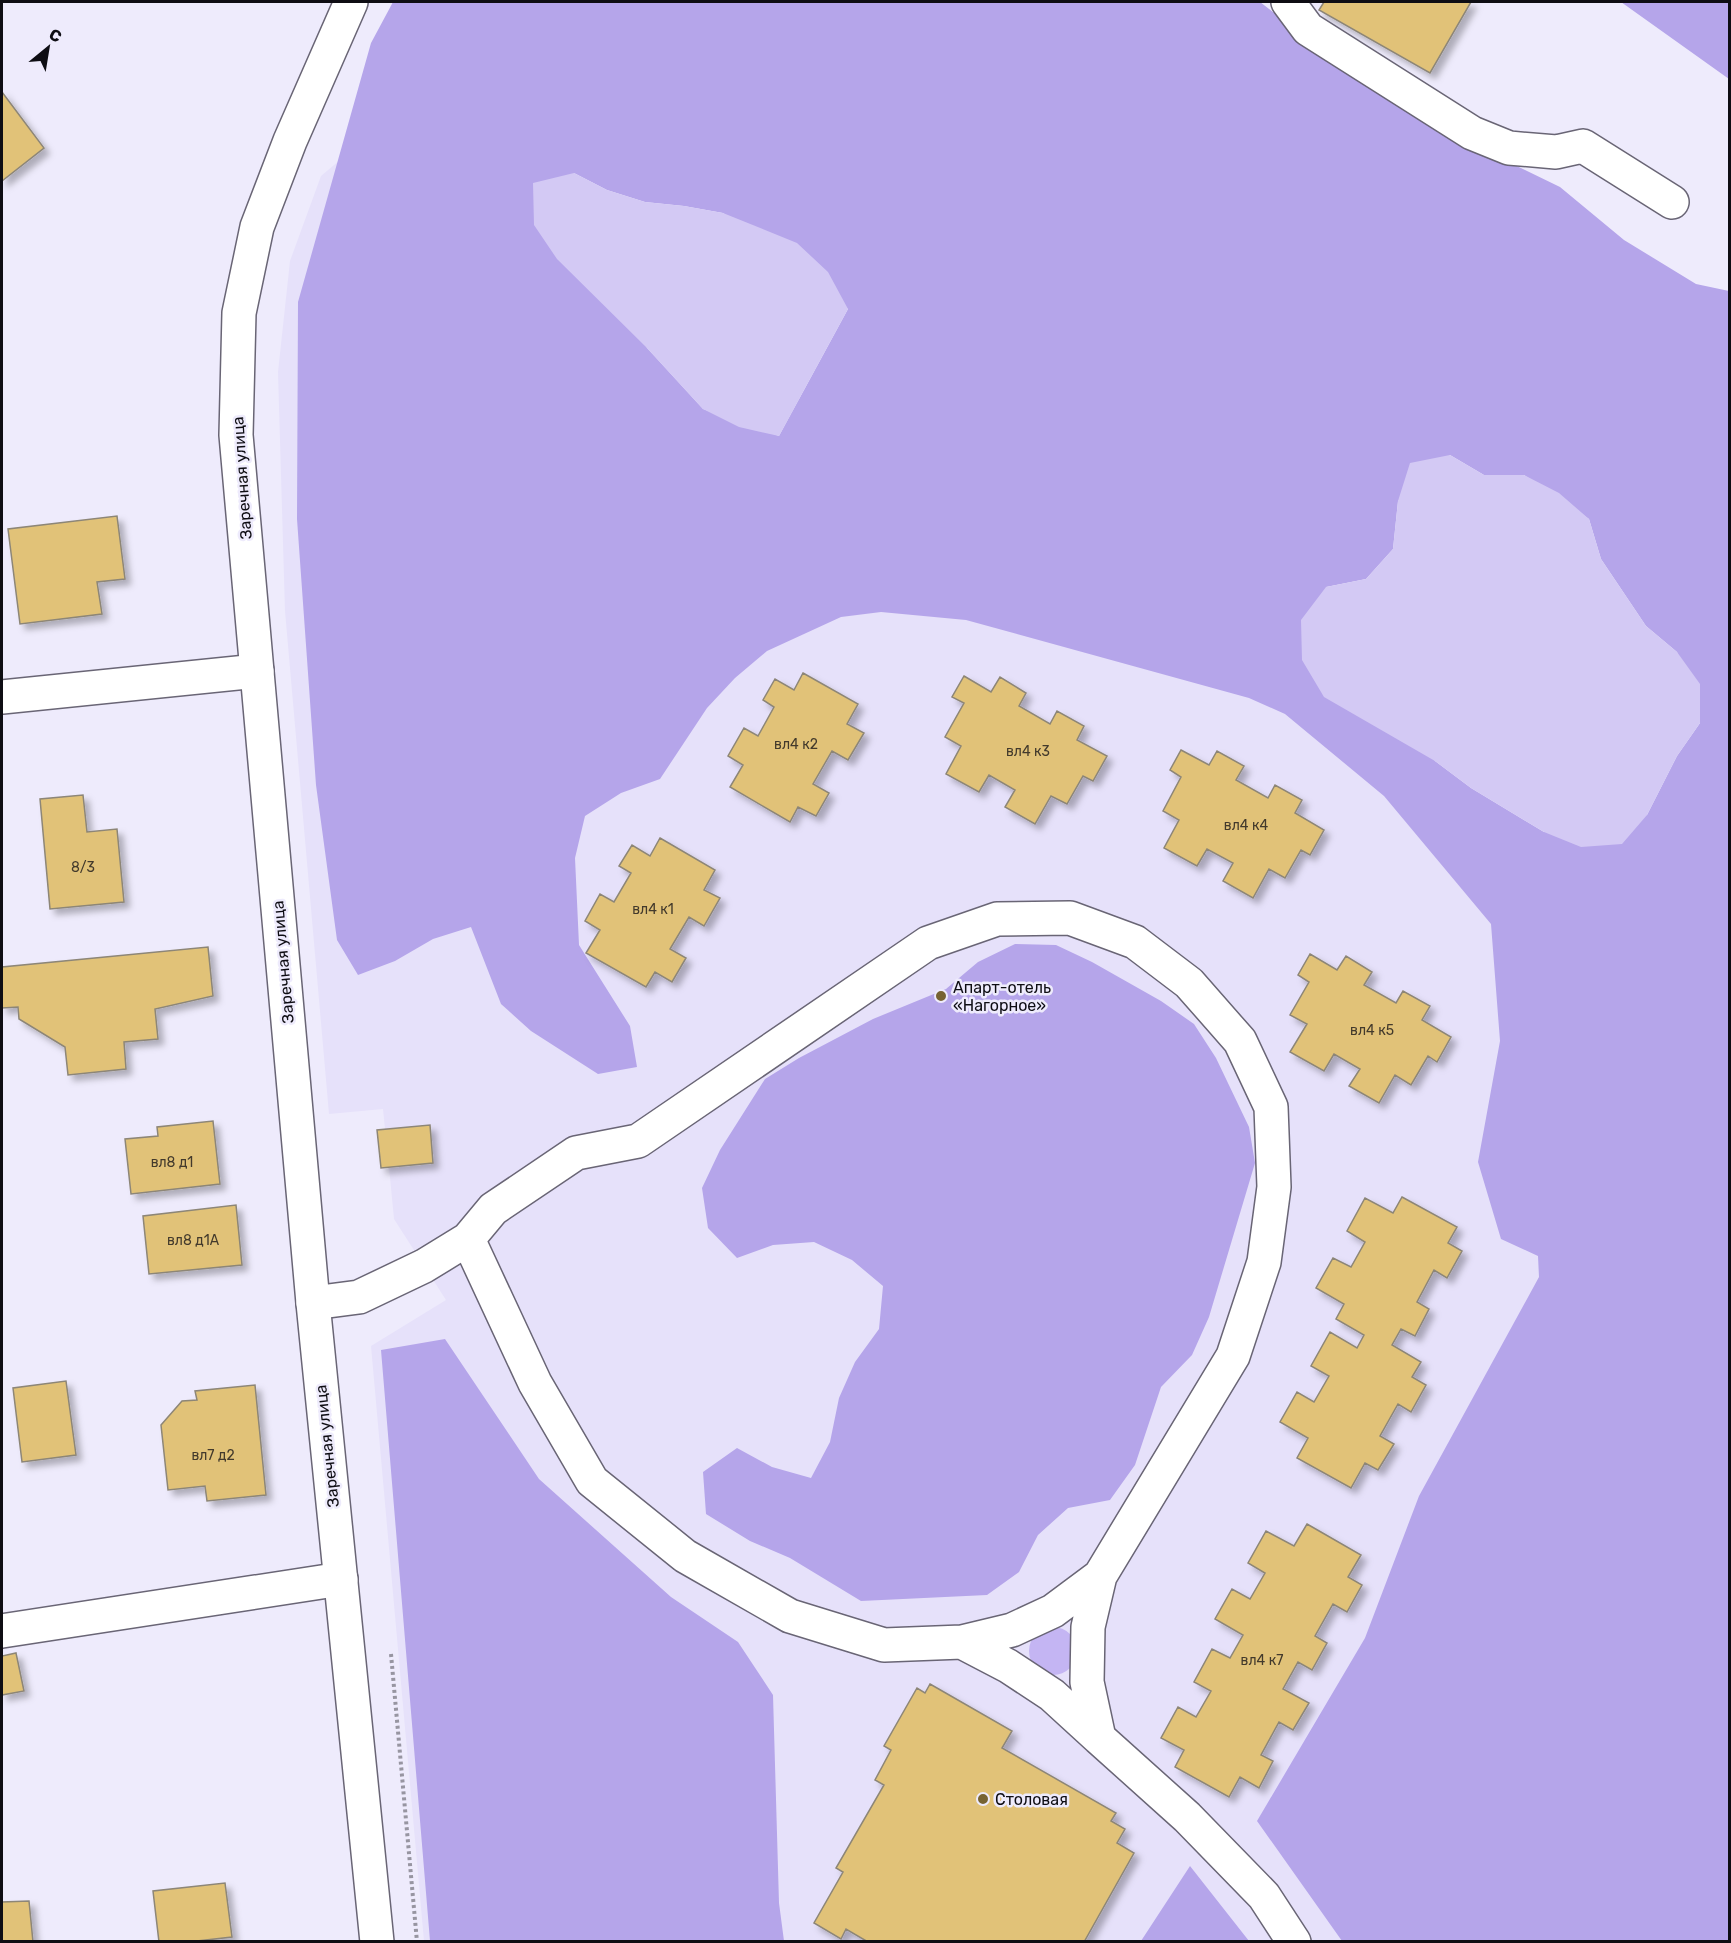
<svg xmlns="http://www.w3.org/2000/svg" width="1731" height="1943" viewBox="0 0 1731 1943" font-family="Rubik,sans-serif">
<defs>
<filter id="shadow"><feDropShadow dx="5.5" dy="5.5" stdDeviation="3" flood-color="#0004"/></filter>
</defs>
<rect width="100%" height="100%" fill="#eeebfc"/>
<path fill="#e6e1fa" d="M360,143L1107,579L1561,885L1566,1108L1530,1337L1440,1941H424L371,1346L446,1300L394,1219L389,1167L381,1168L377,1130L385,1129L383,1109L329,1114L285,611L278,372L290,261L321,176Z"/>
<path fill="#c4b5f3" d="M1029 1651a24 24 0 1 1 48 0a24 24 0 1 1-48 0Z"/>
<path fill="#b5a5ea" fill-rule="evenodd" d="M393,2H1260L1369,87L1445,131L1560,187L1624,240L1696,284L1729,291V1941H1342L1257,1821L1365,1638L1419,1496L1539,1277L1538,1256L1501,1239L1478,1162L1500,1041L1491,924L1384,796L1285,714L1249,698L966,620L881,612L841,617L767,651L735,678L707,708L660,779L621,793L585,816L575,858L579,945L630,1026L637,1067L598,1074L531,1031L501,1004L471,927L433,939L395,961L358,975L337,940L316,785L297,519L298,302L371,43ZM574,173L607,190L645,202L684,206L723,213L848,309L779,436L703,409L647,348ZM1450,455L1484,475H1524L1589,519L1601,559L1646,626L1677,652L1700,723L1677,756L1647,815L1544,832L1471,788L1435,761L1326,587L1366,579L1393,549L1398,501Z
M1621,2H1729V79Z
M1015,944L1056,945L1092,962L1161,1001L1194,1024L1216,1058L1249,1127L1255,1163L1209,1317L1192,1355L1161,1387L1135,1465L1110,1500L1068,1508L1038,1535L1019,1572L987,1595L861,1601L790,1558L750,1541L706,1514L703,1472L737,1448L772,1467L811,1478L830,1442L839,1398L855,1362L879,1329L883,1286L852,1260L814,1242L773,1245L737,1258L708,1228L702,1188L720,1150L765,1079L799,1058L873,1019L946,989L978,962Z
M445,1339L539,1479L671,1597L738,1642L773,1695L779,1903L784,1941H430L381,1350Z
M1190,1866L1249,1941H1141Z"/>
<path fill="#d3c9f4" d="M574,173L607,190L645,202L684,206L723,213L797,243L828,272L848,309L779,436L739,427L703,409L647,348L557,259L534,225L533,183Z
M1450,455L1484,475H1524L1559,493L1589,519L1601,559L1646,626L1677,652L1700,684V723L1677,756L1647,815L1622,844L1581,847L1544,832L1471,788L1435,761L1324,697L1302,660L1301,620L1326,587L1366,579L1393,549L1398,501L1410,463Z"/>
<path fill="#e1c278" stroke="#8d8677" stroke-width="1.5" filter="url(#shadow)" d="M1324,2H1471L1430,73L1319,10Z
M2,92L44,148L2,181Z
M117,516L125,579L97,582L102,614L20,624L8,529Z
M803,673L858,704L847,724L864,733L848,760L832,751L813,784L829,793L816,816L798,807L790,822L730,787L743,765L728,756L744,728L758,736L774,707L763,700L775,679L794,690Z
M964,676L991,692L1000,677L1026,693L1019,706L1050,724L1057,711L1084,726L1077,740L1107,756L1093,781L1083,776L1067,804L1051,796L1035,824L1005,807L1015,790L989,775L979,792L946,774L961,746L945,737L964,703L952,697Z
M1181,750L1209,765L1217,751L1244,766L1236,780L1268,798L1275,785L1302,800L1295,813L1324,830L1310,855L1301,850L1285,878L1269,869L1253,898L1223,881L1233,863L1207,849L1197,866L1164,848L1179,820L1163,811L1181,777L1170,770Z
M83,795L87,832L117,829L124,902L50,909L40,799Z
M660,838L715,870L704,890L720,898L704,926L689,917L670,949L686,958L672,982L655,972L646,987L586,953L600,930L585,921L600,894L614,902L631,873L619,866L632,845L650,856Z
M208,947L213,996L155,1009L158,1039L124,1042L126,1069L68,1075L65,1047L19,1019L18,1007L2,1008V967Z
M1310,954L1337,970L1346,956L1372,972L1364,985L1396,1003L1403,991L1430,1006L1422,1020L1451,1037L1437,1062L1428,1056L1411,1085L1395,1075L1379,1103L1349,1086L1360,1069L1334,1054L1324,1071L1290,1052L1307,1024L1290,1015L1309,982L1298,975Z
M213,1121L220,1184L131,1194L125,1139L158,1136L157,1127Z
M430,1125L433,1163L381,1168L377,1130Z
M1402,1197L1457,1227L1448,1243L1462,1251L1447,1278L1434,1270L1417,1302L1429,1309L1415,1336L1401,1329L1392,1345L1421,1362L1412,1377L1426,1385L1411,1412L1398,1404L1380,1436L1394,1444L1378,1470L1365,1463L1351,1488L1297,1458L1308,1438L1280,1422L1297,1392L1314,1402L1329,1376L1311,1366L1330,1332L1357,1348L1364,1335L1336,1319L1344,1304L1316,1288L1333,1258L1351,1267L1365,1242L1347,1231L1365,1198L1393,1213Z
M236,1205L242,1265L149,1274L143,1216Z
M66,1381L76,1455L22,1462L13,1388Z
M255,1385L266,1495L207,1501L205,1486L168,1490L161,1425L182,1401L197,1400L195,1391Z
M1307,1524L1361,1555L1348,1577L1362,1585L1347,1612L1333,1604L1315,1636L1327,1643L1312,1670L1298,1662L1283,1689L1309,1703L1293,1730L1279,1722L1261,1755L1273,1761L1259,1788L1240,1777L1229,1797L1175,1767L1184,1750L1161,1738L1178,1707L1196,1717L1211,1691L1194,1682L1212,1649L1230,1658L1243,1635L1215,1619L1232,1589L1250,1599L1265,1573L1248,1563L1266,1531L1294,1546Z
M16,1653L24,1691L2,1695V1656Z
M930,1684L1012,1731L1002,1748L1116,1813L1111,1821L1125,1829L1117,1843L1134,1853L1084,1942H868L846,1929L841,1939L814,1923L843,1872L836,1868L884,1785L875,1780L891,1750L884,1746L917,1688L925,1693Z
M225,1883L232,1937L188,1942H159L153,1891Z
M29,1901L33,1942H2V1902Z"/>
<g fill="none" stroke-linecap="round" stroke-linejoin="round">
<g stroke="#696575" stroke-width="36">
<path id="minor" d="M1288,2L1308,29L1472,133L1509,148L1556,152L1583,146L1672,202
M2,697L257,671
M468,1239L535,1383L592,1481L685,1556L790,1616L884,1645L962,1642L1012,1630L1053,1611L1100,1576
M313,1303L359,1297L424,1266L468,1239L493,1209L576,1153L638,1141L928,943L997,919L1070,918L1135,942L1189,983L1240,1041L1271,1107L1274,1187L1264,1262L1233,1356L1100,1576L1088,1627L1087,1682L1099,1738L1187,1817L1264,1896L1294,1942
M2,1631L341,1579
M962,1642L1008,1666L1052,1695L1099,1738"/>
</g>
<g stroke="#696575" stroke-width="36">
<path id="major" d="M351,2L290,141L257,227L239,313L236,435L313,1303L377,1942"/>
</g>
<path stroke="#9795a1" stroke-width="4" stroke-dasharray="3 3" stroke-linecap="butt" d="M391,1654L417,1942"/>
<use href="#minor" stroke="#fff" stroke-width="33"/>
<use href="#major" stroke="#fff" stroke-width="33"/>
</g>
<g fill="#776332" stroke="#eeebfc" stroke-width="2">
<circle cx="941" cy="996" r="6"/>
<circle cx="983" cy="1799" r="6"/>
</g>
<g text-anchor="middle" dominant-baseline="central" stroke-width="5" stroke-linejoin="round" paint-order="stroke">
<g font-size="14" fill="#433a2c">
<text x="796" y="744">вл4 к2</text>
<text x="1028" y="751">вл4 к3</text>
<text x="1246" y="825">вл4 к4</text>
<text x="83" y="867">8/3</text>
<text x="653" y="909">вл4 к1</text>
<text x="1372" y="1030">вл4 к5</text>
<text x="172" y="1162">вл8 д1</text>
<text x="193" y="1240">вл8 д1А</text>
<text x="213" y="1455">вл7 д2</text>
<text x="1262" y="1660">вл4 к7</text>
</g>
<g font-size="16" fill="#0e0d13" stroke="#eeebfc">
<text transform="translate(242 478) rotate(-94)">Заречная улица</text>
<text transform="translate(283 962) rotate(-95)">Заречная улица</text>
<text transform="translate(327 1446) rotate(-96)">Заречная улица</text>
</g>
<g font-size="16" fill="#0e0d13" stroke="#eeebfc" text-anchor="start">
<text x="953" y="987">Апарт-отель<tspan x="953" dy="18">«Нагорное»</tspan></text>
<text x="995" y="1799">Столовая</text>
</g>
</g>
<rect width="1731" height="1943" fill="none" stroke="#0e0d13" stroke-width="6"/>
<g transform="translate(48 48) rotate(30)" stroke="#eeebfc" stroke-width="4.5" paint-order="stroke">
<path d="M0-4.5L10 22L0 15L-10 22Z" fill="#0e0d13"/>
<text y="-9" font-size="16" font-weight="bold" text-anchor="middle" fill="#0e0d13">С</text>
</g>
</svg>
